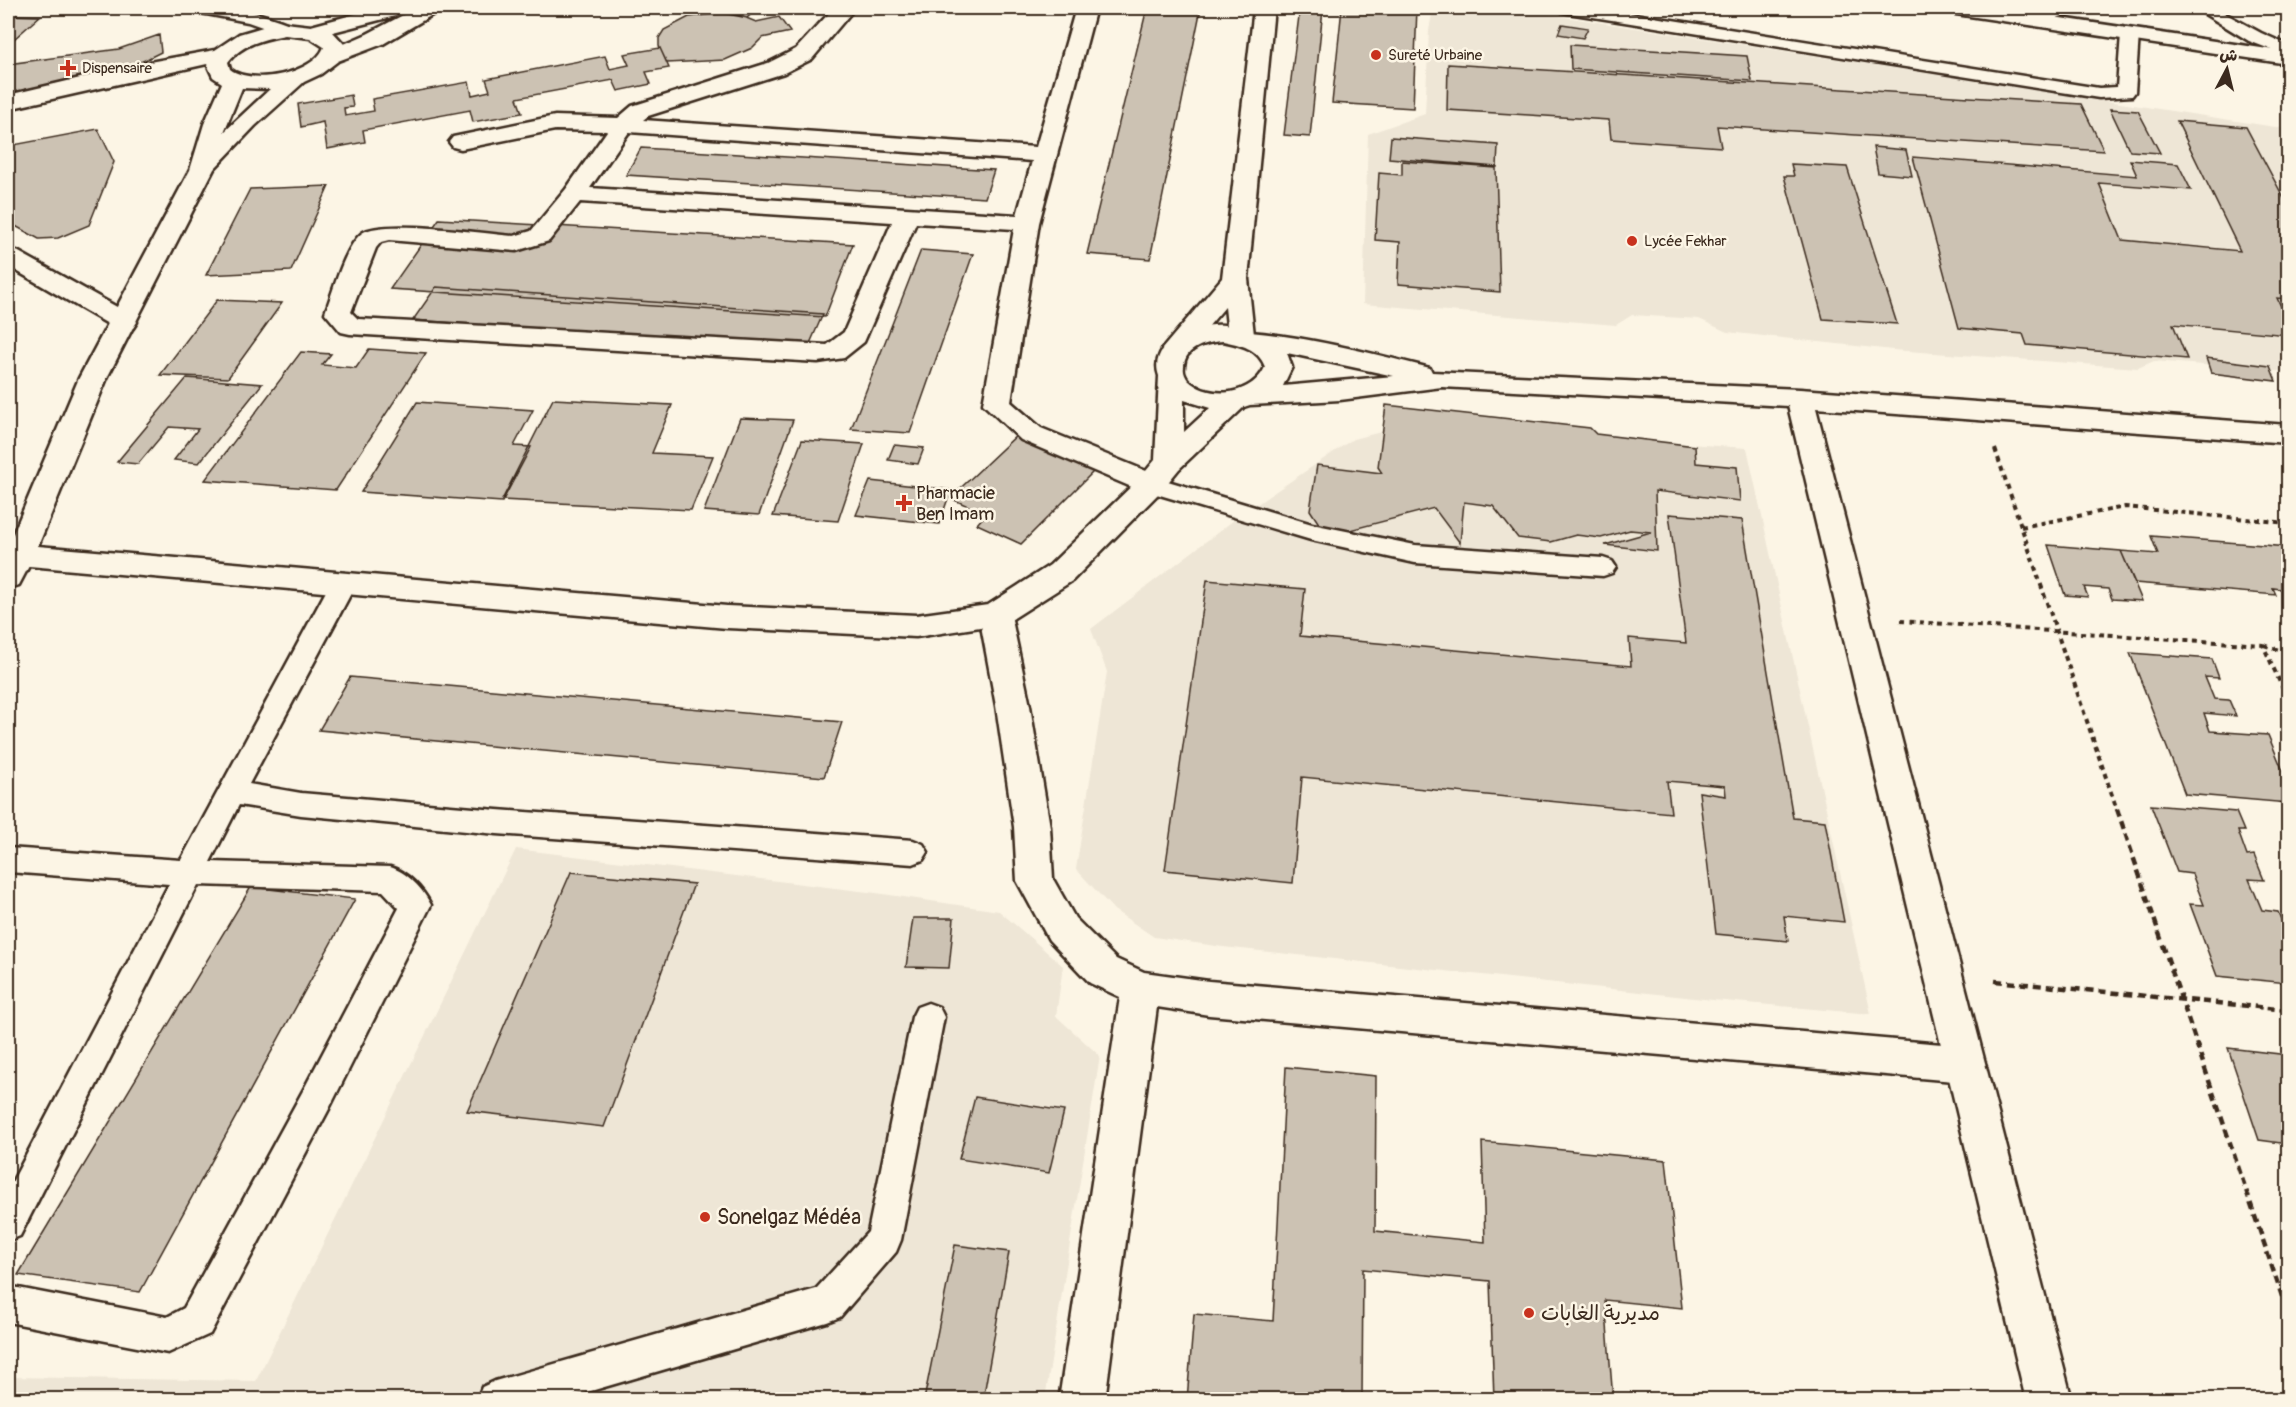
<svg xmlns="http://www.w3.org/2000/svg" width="2296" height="1407" viewBox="0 0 2296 1407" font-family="Pangolin,'Playpen Sans Arabic',sans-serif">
<rect width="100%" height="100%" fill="#fcf5e5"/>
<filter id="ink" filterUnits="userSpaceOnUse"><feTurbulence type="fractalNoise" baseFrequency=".0167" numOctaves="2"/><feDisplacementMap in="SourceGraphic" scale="12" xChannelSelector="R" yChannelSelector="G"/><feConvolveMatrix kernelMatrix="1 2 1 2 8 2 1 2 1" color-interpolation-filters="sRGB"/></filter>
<g filter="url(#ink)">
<path fill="#eee6d6" d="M1433,8H1507L2288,129V372L2154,361L2138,368L1893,350L1727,332L1699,319L1632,315L1616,325L1363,304L1368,134L1425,114L1429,31Z
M1409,425L1747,448L1871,1014L1713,1000L1223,947L1154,937L1114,910L1076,869L1107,672L1091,629L1238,517L1353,439Z
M516,849L876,893L999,911L1063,966L1056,1016L1100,1056L1045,1399L8,1400V1377L256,1381Z"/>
<path fill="#ccc2b3" stroke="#3b2a1e" stroke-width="1.5" d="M728,8H758L747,18L723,13Z
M1147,8H1201L1150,259L1087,254Z
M1300,8L1323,9L1310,137L1284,135Z
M1342,8H1417L1413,108L1332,103Z
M723,13L739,15L756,22L779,17L790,32L762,38L752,48L725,60L667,63L659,46V38L664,30L689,17Z
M8,15L40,16L14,39H8Z
M1562,24L1588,28L1583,38L1558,34Z
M159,35L161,52L119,73L8,96V64L119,49Z
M1570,45L1747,56L1752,81L1571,69Z
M660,48L669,68L646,72L651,84L618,91L613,80L517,98L522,113L473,122L470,110L363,130L365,142L327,149L323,122L301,127L298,104L351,95L353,107L344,108L345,116L374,111L372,99L469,82L472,95L490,91L486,79L605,56L610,69L629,65L624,54Z
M1448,64L2081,104L2104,151L1717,126L1721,147L1611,139L1609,120L1447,110Z
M2110,109L2138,111L2160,153L2130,151Z
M2177,121L2246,127L2288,206V299L2277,298L2288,321V335L2173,324L2187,359L2027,345L2023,334L1959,328L1913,157L2137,176L2130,160L2178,164L2191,190L2099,183L2122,240L2240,251Z
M98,129L114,162L89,225L58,238L39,239L8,222V146Z
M1391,137L1498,145L1497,167L1389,158Z
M1873,147L1906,150L1912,176L1878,173Z
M641,148L994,170L985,198L626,175Z
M1402,161L1496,168L1500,292L1398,284L1400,242L1375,240L1379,173L1402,175Z
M1791,164L1847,167L1897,324L1823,319L1784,176H1794Z
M329,186L291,271L206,275L250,189Z
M439,219L853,244L825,317L390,289Z
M921,250L973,254L910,433L851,429Z
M436,287L823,314L808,348L413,320Z
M217,300L282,303L228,378L160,375Z
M369,349L426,353L336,490L205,480L301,352L331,354L322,365L356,368Z
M2206,358L2270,366L2276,381L2211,373Z
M187,378L262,384L199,463L174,460L198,429L169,427L138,464L117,462Z
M553,399L672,405L652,453L713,456L691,510L502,500Z
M417,402L533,410L514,446L531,447L502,502L361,492Z
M1386,405L1590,428L1596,434L1695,446L1696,463L1737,467L1740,501L1655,491L1657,551L1605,545L1651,532L1630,530L1601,538L1576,535L1551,542L1518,538L1493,506L1464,502L1460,543L1434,508L1327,536L1310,510L1317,465L1382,473L1378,467Z
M740,418L793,420L759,515L704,511Z
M1017,435L1096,469L1021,544L977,524L986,514L950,498Z
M802,440L864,444L838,521L773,516Z
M894,445L924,448L918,464L888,460Z
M870,481L951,490L939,524L856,515Z
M1669,514L1742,520L1793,818L1825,821L1844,922L1784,916L1788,941L1716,934L1699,792L1726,796L1725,786L1667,781L1671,813L1302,777L1293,883L1165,870L1207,580L1305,589L1300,636L1631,666L1629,638L1686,643Z
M2151,536L2288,547V590L2273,588L2276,595L2135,583L2121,551L2158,554Z
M2048,545L2121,551L2142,601L2112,599L2108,589L2084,587L2088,597L2065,595Z
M2130,653L2212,659L2219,678L2205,677L2214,699L2229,700L2236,716L2204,713L2210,731L2268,735L2288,783V803L2185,794Z
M350,677L842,722L824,777L319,730Z
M2151,805L2236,812L2244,831H2238L2247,856L2254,855L2264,880L2249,879L2262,910L2278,912L2288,937V983L2217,976L2190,904L2204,905L2192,874L2177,872Z
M571,872L694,884L604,1127L467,1111Z
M251,887L355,899L140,1292L18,1275Z
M913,918H954L949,968L906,967Z
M2228,1048L2288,1055V1144L2259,1140Z
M1286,1067L1376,1076L1375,1231L1485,1242L1482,1142L1666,1160L1682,1308L1605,1300L1613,1400H1494L1490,1281L1363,1269L1362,1400H1187L1194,1314L1273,1321Z
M975,1097L1064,1111L1049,1173L959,1159Z
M955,1245L1009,1252L983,1400H924Z"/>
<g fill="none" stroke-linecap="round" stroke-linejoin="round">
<g stroke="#3b2a1e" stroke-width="5">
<path id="lane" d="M1560,8H1597L2099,88L2117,87L2121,34L2124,30H2136L2139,34L2135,92L2132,96L2099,98L1568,13L1562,12Z
M2054,8H2078L2076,12L2033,25L2027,24L2024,20L2027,16Z
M2195,8H2215L2261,33L2288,45V56L2249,41Z
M1151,476L1312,524L1415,545L1603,558L1612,561L1616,567L1612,573L1603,576L1415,563L1311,540L1143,490L1139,484L1143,478Z
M344,573L353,576L357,582L249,784L301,793L497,810L913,840L923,844L928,852L923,860L913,864L497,834L301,815L239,805L210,862L390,867C407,872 423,889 431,905L329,1109L210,1334L168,1353L8,1322V1286L167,1317L184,1308L305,1087L399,908L383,891L198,885L20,1236L8,1241V1190L169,884L8,872V848L181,860L331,582L335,576Z
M928,1003L939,1007L944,1017L901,1240L896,1252L840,1317L827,1322L560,1400H477L482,1387L495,1381L816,1289L868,1232L912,1017L917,1007Z"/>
</g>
<g stroke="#3b2a1e" stroke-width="5">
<path id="street" d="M193,8C228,4 259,12 292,25L296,29L292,33L285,35L248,22L196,12Z
M834,8H855L812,59L784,73L648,116L643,120L1036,147L1076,8H1096L1039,223L1011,402L1041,428L1161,477L1166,484L1161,491L1151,494L1141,491L1021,440L983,404L1014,229L916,223L864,342L844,358L818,362L350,334L341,332L325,313C333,292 345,246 362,233C381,218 486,234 514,236L531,231L566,189L607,131L555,130L461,149L453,147L449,142L453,137L555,116L618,118L632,106L768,63L796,49ZM629,132L1032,161L1017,215L590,188ZM580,202L892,222L844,332L827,345L358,319L351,312L376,248L381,242L389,240L516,251L549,241Z
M1254,8H1274L1248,279L1254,335L1250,341L1241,343L1232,341L1228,335L1225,307L1184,355L1175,357L1166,355L1162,349L1222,278Z
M8,248L17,251L133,316L137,322L133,328L124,330L115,328L8,266Z
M995,604L1006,607L1011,615L1030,706L1050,827L1053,879L1075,918L1116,959L1144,972L1209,981L1965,1046L1979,1051L1985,1064L1979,1077L1965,1082L1209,1015L1157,1007L1105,1400H1059L1120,997L1090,983L1049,940L1017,881L1014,827L996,706L979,615L984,607Z"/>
</g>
<g stroke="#3b2a1e" stroke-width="5">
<path id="secondary" d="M378,8H410L407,12L416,8H440L437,12L383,44L338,61L321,74L304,82L255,126L214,169L107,378L38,546L727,606L916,615L988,605L1050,565L1141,477L1155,460L1159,376C1147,342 1197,322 1224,325C1233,326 1241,331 1250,332C1310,337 1371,353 1430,368L1432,372L1800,389L2288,425V443L1816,408L2072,1400H2026L1788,406L1442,387L1340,400L1250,405L1244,407L1179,469L1161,491L1072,581L1006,623L916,637L727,628L29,566L19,585L8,588V546L79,378L190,170L204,124L222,83L213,77L207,64L8,109V95L144,63L215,50L239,34L266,26L285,23L311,26ZM407,13L367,34L344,44L333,32ZM285,35L310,38L324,47C314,74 251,86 230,69L228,62C242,44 264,39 285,35ZM242,88L270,89L224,132ZM1223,341C1241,345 1258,348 1265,367C1253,395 1210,401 1188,380C1185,376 1183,371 1184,367C1184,347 1208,342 1223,341ZM1287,353L1394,376L1283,386L1292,367ZM1184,400L1210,408L1184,432Z"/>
</g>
<g stroke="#3b2a1e" stroke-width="5">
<path id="primary" d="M1946,8H1994L2288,52V64L1956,14L1949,12Z"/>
</g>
<path stroke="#3b2a1e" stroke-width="4" stroke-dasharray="5 4.5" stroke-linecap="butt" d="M1995,449L2117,810
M2021,527L2125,507L2288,523
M1900,621L2263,645L2288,700
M2264,645L2288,653"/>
<path stroke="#3b2a1e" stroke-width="4.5" stroke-dasharray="8 5" stroke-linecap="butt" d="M2117,809L2288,1314
M1995,981L2288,1010"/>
<use href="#lane" fill="#fcf5e5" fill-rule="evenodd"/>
<use href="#street" fill="#fcf5e5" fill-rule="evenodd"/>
<use href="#secondary" fill="#fcf5e5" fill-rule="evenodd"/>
<use href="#primary" fill="#fcf5e5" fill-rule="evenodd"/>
</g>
</g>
<g fill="#c8321e" stroke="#fcf5e5" stroke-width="2">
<circle cx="1376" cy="55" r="6"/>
<path d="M65 59h6v6h6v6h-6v6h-6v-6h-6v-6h6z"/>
<circle cx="1632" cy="241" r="6"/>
<path d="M901 494h6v6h6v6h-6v6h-6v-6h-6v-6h6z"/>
<circle cx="705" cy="1217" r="6"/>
<circle cx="1529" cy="1313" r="6"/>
</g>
<g text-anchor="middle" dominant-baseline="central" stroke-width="5" stroke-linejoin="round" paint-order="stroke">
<g font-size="15" fill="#3b2a1e" stroke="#fcf5e5" text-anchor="start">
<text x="1388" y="55">Sureté Urbaine</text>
<text x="82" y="68">Dispensaire</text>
<text x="1644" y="241">Lycée Fekhar</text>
</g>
<g font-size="18" fill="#3b2a1e" stroke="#fcf5e5" text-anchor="start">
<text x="916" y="493">Pharmacie<tspan x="916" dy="21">Ben Imam</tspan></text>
</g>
<g font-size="21" fill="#3b2a1e" stroke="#fcf5e5" text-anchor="start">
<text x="717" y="1217">Sonelgaz Médéa</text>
<text x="1541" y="1313">مديرية الغابات</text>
</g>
</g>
<rect width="2296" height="1407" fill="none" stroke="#fcf5e5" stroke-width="30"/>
<rect x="15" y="15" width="2266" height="1377" fill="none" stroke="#3b2a1e" stroke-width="2" filter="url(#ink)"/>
<g transform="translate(2227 69) rotate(7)" stroke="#fcf5e5" stroke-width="4.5" paint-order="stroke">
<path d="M0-4.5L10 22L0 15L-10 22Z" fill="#3b2a1e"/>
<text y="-9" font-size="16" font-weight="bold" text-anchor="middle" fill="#3b2a1e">ش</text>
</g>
</svg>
